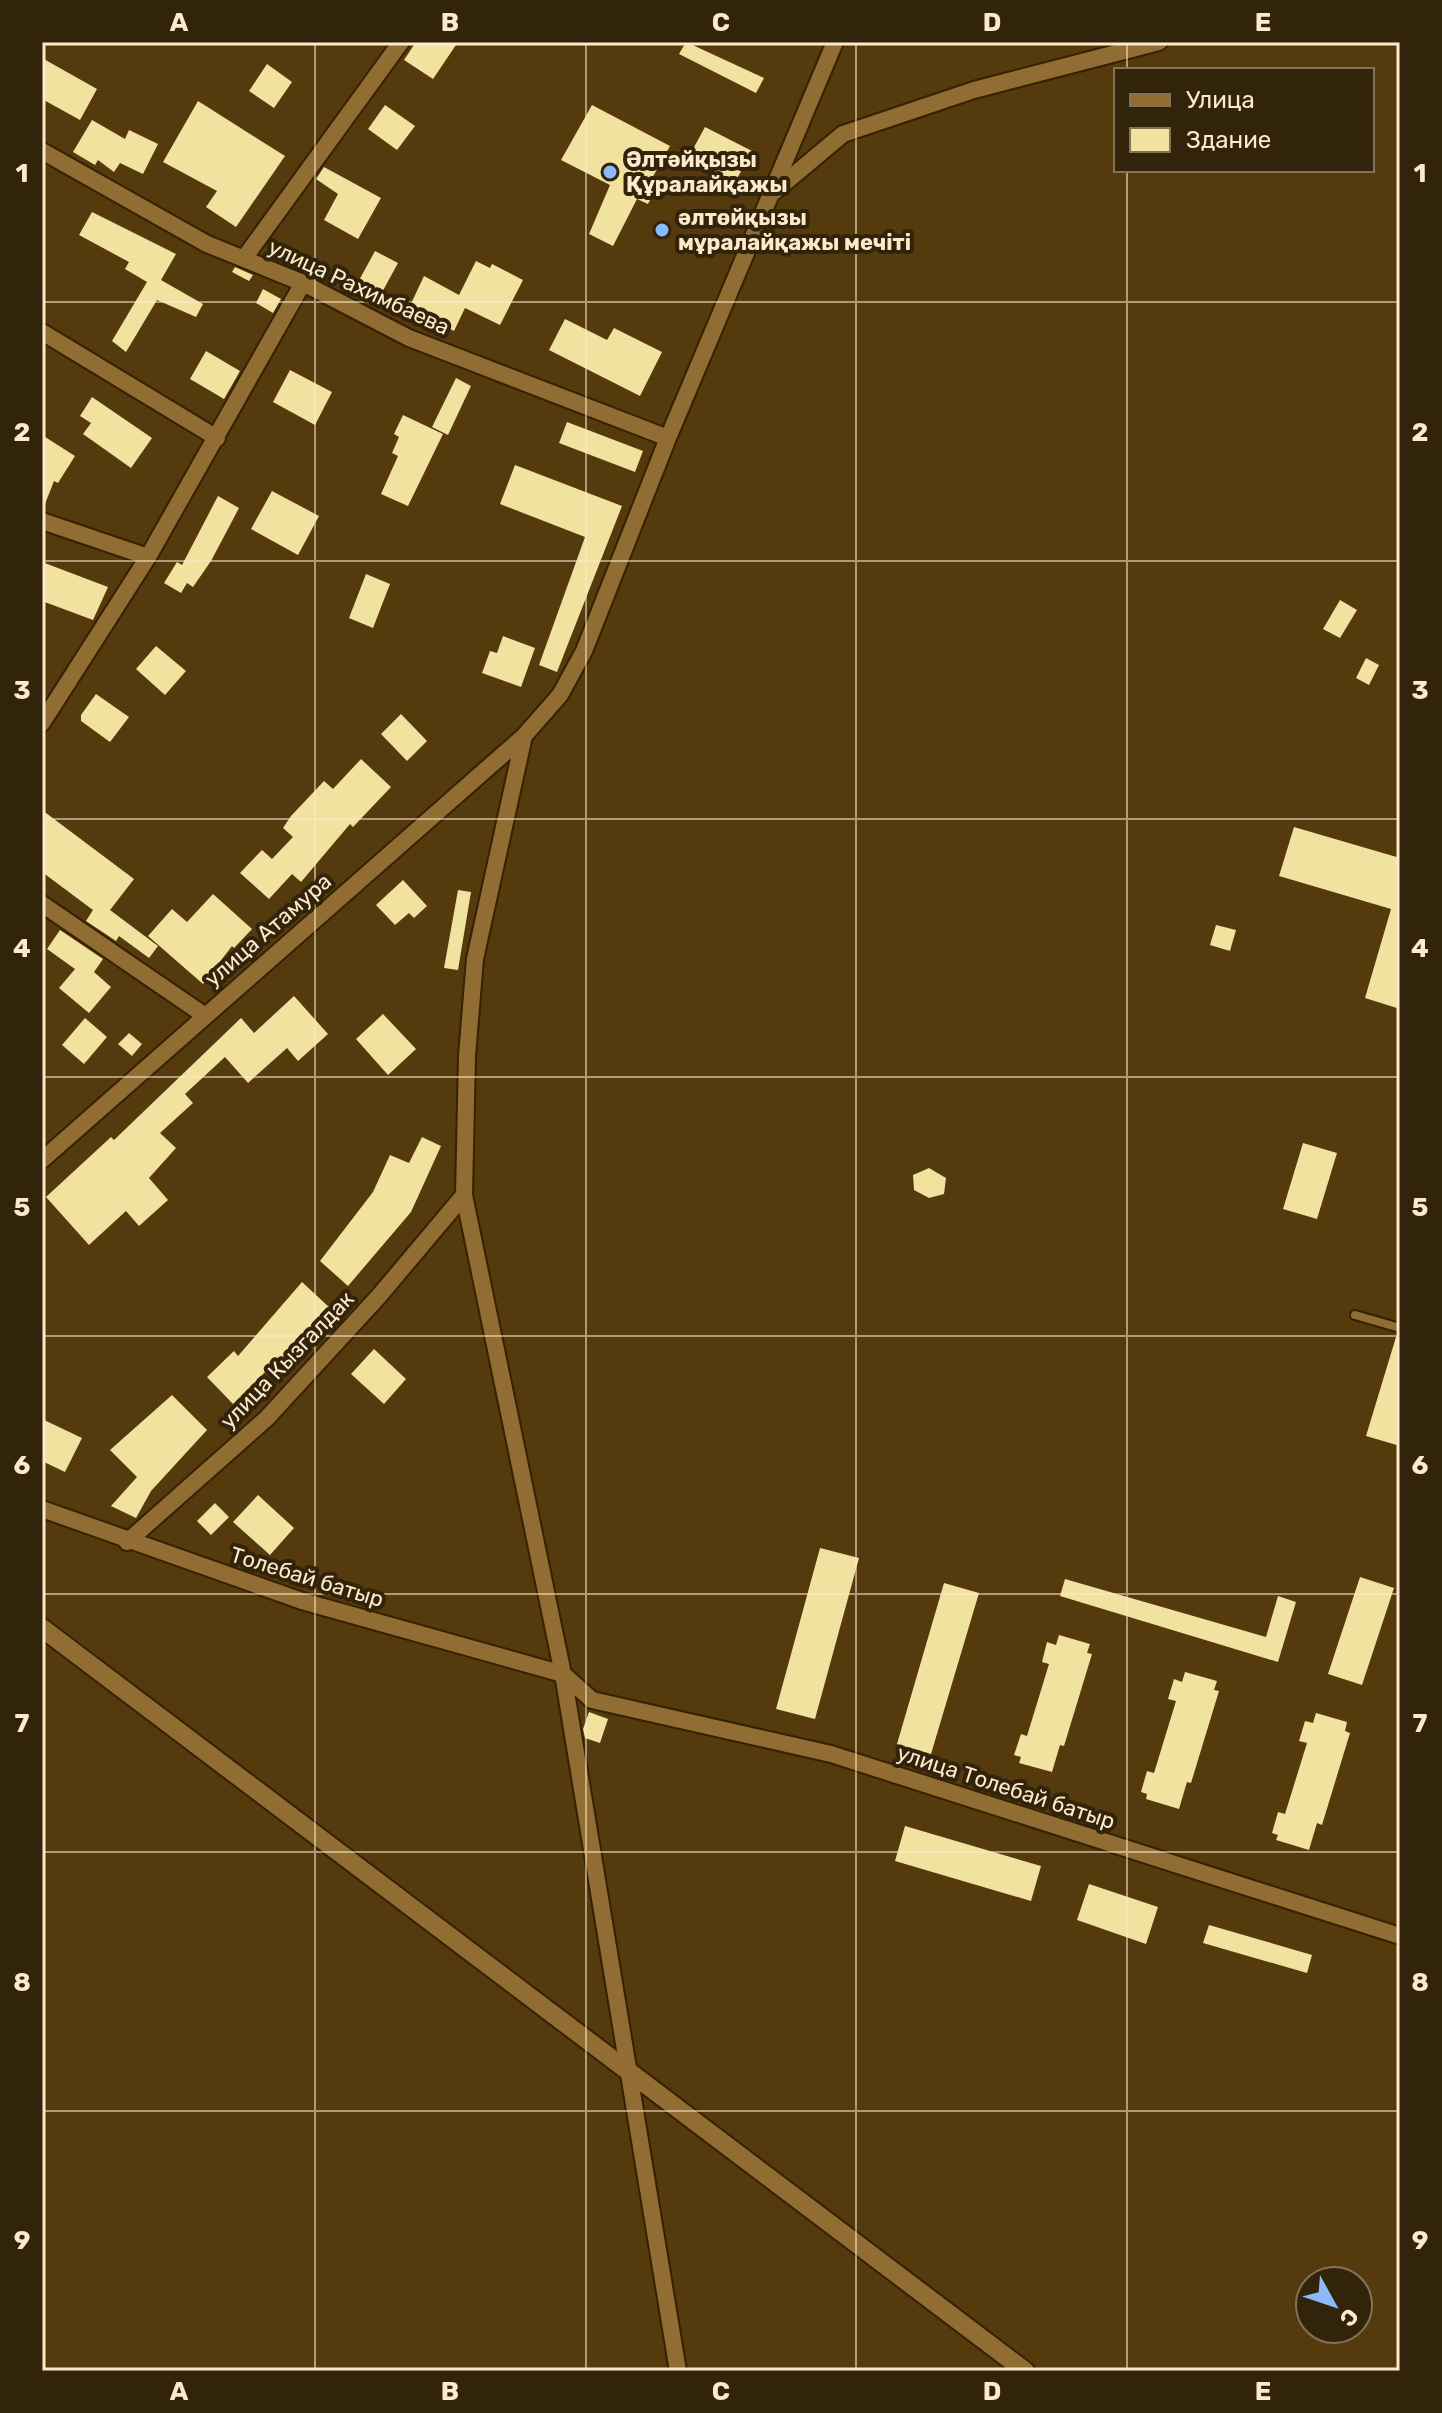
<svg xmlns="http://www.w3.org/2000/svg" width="1442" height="2413" viewBox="0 0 1442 2413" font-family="Rubik,sans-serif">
<rect width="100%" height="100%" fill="#543a0c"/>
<path fill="#f1e29f" d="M416,42H458L433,79L404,60Z
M686,42L764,78L756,93L679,54Z
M42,58L97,89L80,120L42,99Z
M267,64L292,82L274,108L249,91Z
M198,101L285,156L236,227L206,207L217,191L163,162Z
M385,105L415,126L397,150L368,129Z
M592,105L670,146L651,180L658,184L648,204L637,199L613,246L589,234L610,185L561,160Z
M92,120L125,139L129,130L158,144L143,174L120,163L114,172L98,160L95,165L73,152Z
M705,127L752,151L733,186L686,162Z
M324,167L381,198L358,239L324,220L338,194L316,179Z
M92,212L176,254L161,280L203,304L196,317L157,300L126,352L112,341L147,282L125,269L129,262L79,235Z
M375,251L398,263L380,296L357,284Z
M476,261L490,268L492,264L523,280L500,325L465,308L454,331L409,308L424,276L459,295Z
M235,267L253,275L249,281L232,272Z
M263,289L281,299L273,313L256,303Z
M565,319L607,340L614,328L662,352L640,396L549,350Z
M206,351L240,371L224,399L190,379Z
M290,370L332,392L315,425L273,402Z
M456,378L471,386L448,435L432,427Z
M92,397L152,438L131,468L83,434L91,423L80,416Z
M403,415L443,434L408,506L381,494L398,456L392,453L399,437L394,434Z
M567,422L643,451L635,472L559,443Z
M42,435L75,456L58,483L54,481L43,509Z
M515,465L622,506L557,672L539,665L585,537L500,504Z
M272,491L319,516L298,555L251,529Z
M218,496L239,508L211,561L193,587L187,583L181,593L164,583L177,562L182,565Z
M42,562L108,587L93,620L42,601Z
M366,574L390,584L373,628L349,618Z
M1340,600L1357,610L1340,638L1323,629Z
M503,636L535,648L521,687L482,673L490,651L497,653Z
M156,646L186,671L165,695L136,669Z
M1366,658L1379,665L1369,685L1356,678Z
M96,694L129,717L110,742L81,721V715Z
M401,714L427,741L407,761L381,734Z
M361,759L391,787L353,827L350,824L301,882L292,874L269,899L240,873L262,850L272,859L293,837L283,828L291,816L324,781L333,789Z
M42,810L134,879L110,910L158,946L149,958L119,936L116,941L86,921L93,910L42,872Z
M1294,827L1400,858V1009L1365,998L1391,909L1279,876Z
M403,880L427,906L414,918L409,913L395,925L376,905Z
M458,890L471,892L458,970L444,968Z
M213,894L252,929L234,948L232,946L203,984L148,936L172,909L187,922Z
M1216,925L1236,930L1230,951L1210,945Z
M60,930L103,959L94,972L111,987L89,1013L59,988L75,969L47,949Z
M294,996L328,1034L298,1061L287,1048L248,1083L225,1057L185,1094L193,1103L160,1133L176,1148L149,1178L168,1200L139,1226L126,1211L89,1245L46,1197L111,1137L114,1140L241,1018L254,1033Z
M383,1014L416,1049L388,1075L356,1039Z
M85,1018L107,1037L84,1064L62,1045Z
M129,1033L142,1044L132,1056L118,1044Z
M422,1137L441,1146L411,1212L348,1286L320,1261L373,1192L390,1155L409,1163Z
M1303,1143L1337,1153L1317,1219L1283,1209Z
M929,1168L946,1178L944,1194L929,1198L914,1190L913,1175Z
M302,1282L330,1308L270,1376L265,1372L233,1404L207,1377L234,1351L238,1356Z
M1396,1337H1400V1446L1366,1436Z
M374,1349L406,1379L384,1404L351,1374Z
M172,1395L207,1430L151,1491L136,1518L111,1506L137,1477L110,1450Z
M42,1419L82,1438L65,1472L42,1461Z
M258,1495L294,1528L270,1555L233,1522Z
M215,1503L229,1517L211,1535L197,1521Z
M820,1548L859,1558L815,1719L776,1709Z
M1360,1577L1394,1588L1362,1685L1328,1674Z
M1065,1579L1266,1637L1278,1596L1296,1602L1278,1662L1060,1596Z
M944,1583L979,1593L931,1754L897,1744Z
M1059,1635L1090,1644L1087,1653L1092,1654L1064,1746L1060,1745L1052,1772L1019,1763L1021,1757L1014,1755L1021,1734L1027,1736L1049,1664L1042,1662L1047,1642L1056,1645Z
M1185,1672L1217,1681L1214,1690L1219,1691L1191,1783L1187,1782L1179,1809L1146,1799L1147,1794L1141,1792L1147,1771L1154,1773L1176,1701L1168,1699L1174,1679L1182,1682Z
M589,1712L608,1719L600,1743L585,1738L583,1729Z
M1316,1713L1347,1722L1345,1731L1350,1733L1322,1825L1317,1823L1309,1850L1276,1840L1278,1835L1272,1833L1278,1812L1285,1814L1307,1743L1299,1741L1305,1721L1313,1723Z
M905,1826L1041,1866L1031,1901L895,1861Z
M1089,1884L1158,1907L1146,1944L1077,1920Z
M1209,1925L1312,1955L1307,1973L1203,1943Z"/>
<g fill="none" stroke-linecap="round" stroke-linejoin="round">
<g stroke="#342203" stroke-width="12">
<path id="service" d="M1355,1315L1400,1328"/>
</g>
<g stroke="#342203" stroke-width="20">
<path id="minor" d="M42,151L207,244L303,283L409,338L668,438
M775,191L843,134L974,90L1159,42
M245,257L401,42
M42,332L217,438
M42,521L148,557
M42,723L148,557L303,283
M42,904L204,1015
M42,1160L524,736
M42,1509L302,1601L563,1674L592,1700L831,1754L1400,1936
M127,1542L267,1418L379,1296L464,1195
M678,2371L563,1674L464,1195L467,1056L475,959L524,736L560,695L584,651L668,438L835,42"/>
</g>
<g stroke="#342203" stroke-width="22">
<path id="tertiary" d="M42,1628L1025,2371"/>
</g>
<use href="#service" stroke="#916d34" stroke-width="8"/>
<use href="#minor" stroke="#916d34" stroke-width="16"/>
<use href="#tertiary" stroke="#916d34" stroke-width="18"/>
</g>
<path fill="none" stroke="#fde9cc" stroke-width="2" stroke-opacity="0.55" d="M315,42V2371M586,42V2371M856,42V2371M1127,42V70M1127,170V2371M42,302H1400M42,561H1400M42,819H1400M42,1077H1400M42,1336H1400M42,1594H1400M42,1852H1400M42,2111H1400"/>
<g fill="#8abafc" stroke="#32230b" stroke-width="3">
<circle cx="610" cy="172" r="8"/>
<circle cx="662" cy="230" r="8"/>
</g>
<g text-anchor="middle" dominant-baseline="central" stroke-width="8" stroke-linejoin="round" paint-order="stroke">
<g font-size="22" font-weight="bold" fill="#fde9cc" stroke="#32230b" text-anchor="start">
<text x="626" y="159">Әлтәйқызы<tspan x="626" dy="25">Құралайқажы</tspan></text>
<text x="678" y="217">әлтөйқызы<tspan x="678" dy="25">мұралайқажы мечіті</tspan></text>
</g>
<g font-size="22" fill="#fde9cc" stroke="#32230b">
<text transform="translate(359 287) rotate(25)">улица Рахимбаева</text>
<text transform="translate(268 930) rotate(-41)">улица Атамура</text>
<text transform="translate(287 1360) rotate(-46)">улица Кызгалдак</text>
<text transform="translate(307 1577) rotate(17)">Толебай батыр</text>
<text transform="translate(1006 1787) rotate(18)">улица Толебай батыр</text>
</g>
</g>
<rect width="1442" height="2413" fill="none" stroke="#32230b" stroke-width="88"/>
<rect x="1114" y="68" width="260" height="104" fill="#32230b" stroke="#837258" stroke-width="2"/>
<rect x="1130" y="94" width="40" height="12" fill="#916d34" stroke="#837258" stroke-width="2"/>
<text x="1186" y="108" font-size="24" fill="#fde9cc">Улица</text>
<rect x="1130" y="128" width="40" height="24" fill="#f1e29f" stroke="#837258" stroke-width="2"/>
<text x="1186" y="148" font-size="24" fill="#fde9cc">Здание</text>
<g transform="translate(1334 2305) rotate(130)"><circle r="38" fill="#32230b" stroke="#837258" stroke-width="2"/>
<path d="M0-6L14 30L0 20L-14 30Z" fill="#8abafc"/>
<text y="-12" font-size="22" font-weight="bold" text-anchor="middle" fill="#fde9cc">С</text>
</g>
<rect x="44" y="44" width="1354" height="2325" fill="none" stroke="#fde9cc" stroke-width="3"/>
<g font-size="26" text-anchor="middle" font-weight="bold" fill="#fde9cc">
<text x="179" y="31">A</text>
<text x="450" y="31">B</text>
<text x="721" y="31">C</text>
<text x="992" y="31">D</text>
<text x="1263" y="31">E</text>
<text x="22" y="182">1</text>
<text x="1420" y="182">1</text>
<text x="22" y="441">2</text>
<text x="1420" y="441">2</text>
<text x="22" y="699">3</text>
<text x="1420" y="699">3</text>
<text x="22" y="957">4</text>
<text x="1420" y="957">4</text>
<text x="22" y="1216">5</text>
<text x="1420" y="1216">5</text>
<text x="22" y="1474">6</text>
<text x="1420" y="1474">6</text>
<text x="22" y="1732">7</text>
<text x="1420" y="1732">7</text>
<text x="22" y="1991">8</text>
<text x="1420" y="1991">8</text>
<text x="22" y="2249">9</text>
<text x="1420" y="2249">9</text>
<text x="179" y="2400">A</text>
<text x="450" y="2400">B</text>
<text x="721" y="2400">C</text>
<text x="992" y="2400">D</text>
<text x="1263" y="2400">E</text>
</g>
</svg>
